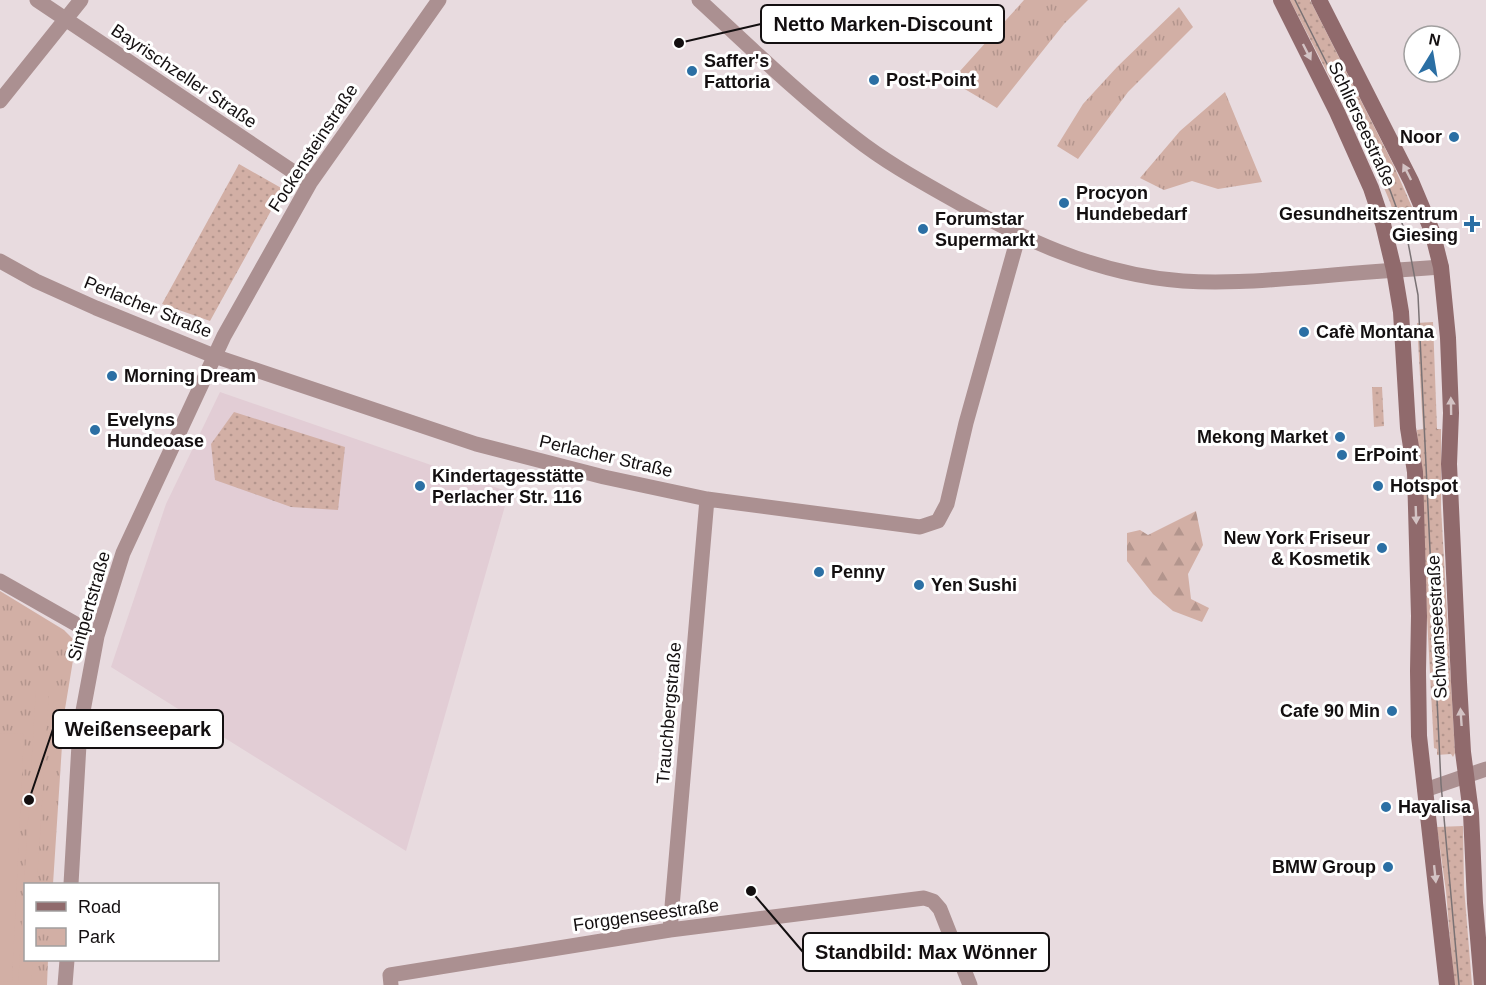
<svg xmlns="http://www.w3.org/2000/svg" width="1486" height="985" viewBox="0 0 1486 985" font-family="Arial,sans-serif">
<defs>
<pattern id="grass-dots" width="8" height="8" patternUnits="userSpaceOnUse" patternTransform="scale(1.5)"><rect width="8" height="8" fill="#d2afa5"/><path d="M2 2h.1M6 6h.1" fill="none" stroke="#b3958d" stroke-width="1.8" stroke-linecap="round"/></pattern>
<pattern id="forest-firs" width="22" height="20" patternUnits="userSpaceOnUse" patternTransform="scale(1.5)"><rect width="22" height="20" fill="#d2afa5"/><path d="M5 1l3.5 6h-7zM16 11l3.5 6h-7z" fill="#b3958d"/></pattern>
<pattern id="park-tufts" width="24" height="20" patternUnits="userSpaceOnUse" patternTransform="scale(1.5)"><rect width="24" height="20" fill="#d2afa5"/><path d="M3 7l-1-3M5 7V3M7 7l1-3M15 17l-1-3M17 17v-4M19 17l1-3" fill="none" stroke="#b3958d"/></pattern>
</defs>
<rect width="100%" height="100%" fill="#e8dbdf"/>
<path fill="#e2cdd5" d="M220,392L509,492L406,851L111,667L166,504Z"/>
<path fill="url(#grass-dots)" d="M1290,0H1310L1393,164L1415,214L1396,220L1390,202L1373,162Z
M239,164L283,189L210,321L162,304Z
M1433,322L1437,429H1441V507L1455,753L1453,757L1451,754L1437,755V749L1434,748L1417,430L1423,429L1417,323Z
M1372,387H1382L1384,426L1374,427Z
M234,412L345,447L338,510L291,507L215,480L211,444Z
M1463,826L1464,887L1472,985H1454L1446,891L1437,827Z"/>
<path fill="url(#forest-firs)" d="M1196,511L1203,545L1188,574L1191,599L1209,608L1202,622L1173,611L1153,594L1127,561V533L1140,530L1148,535Z"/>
<path fill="url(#park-tufts)" d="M1024,0H1088L1064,24L997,108L951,81Z
M1179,7L1193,27L1128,92L1078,159L1057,146L1083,104L1117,67Z
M1225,92L1262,182L1218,189L1192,181L1164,190L1140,178L1180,131Z
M0,591L64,630L76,642L64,715L53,884H26V960H48L47,985H0Z"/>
<path fill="#d2afa5" d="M36,689H49L37,884H26V960H33L31,985H18Z
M0,733L24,734L12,982L0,981Z"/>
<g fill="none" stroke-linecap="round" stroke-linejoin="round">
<path stroke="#ab9091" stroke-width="15" d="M37,0L310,183
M699,0C750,47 800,96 855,138C883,160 913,177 943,194C1018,237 1096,275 1183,281C1226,284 1268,280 1310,277C1354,273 1397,270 1441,267
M0,101L81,0
M0,261L36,281L96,308L214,356L476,444L604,477L707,499L920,527L938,521L947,504L966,423L1019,234
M0,581L97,636
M1425,790L1486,769
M71,884L80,727L97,636L123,553L224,336L310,183L439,0
M670,930L707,499
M65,985L67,960
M391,985L390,975L670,930L924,898L933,901L940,909L970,985"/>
<path stroke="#906a6c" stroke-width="16" d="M1281,0L1337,112L1371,188L1383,224L1394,270L1401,312L1408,428L1415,472L1419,616L1418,671L1419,736L1447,985
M1319,0L1411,181L1432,231L1441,267L1448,338L1451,413L1449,464L1459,682L1463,752L1471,813L1475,903L1482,985"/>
<path stroke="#7a7274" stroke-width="1.5" d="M1295,0L1390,190L1407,237L1418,295L1441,784L1459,985"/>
</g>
<defs><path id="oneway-solid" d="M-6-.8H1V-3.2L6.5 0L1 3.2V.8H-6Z" transform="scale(1.5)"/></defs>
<g fill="#d3c3c4">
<use href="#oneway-solid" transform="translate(1307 52) rotate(63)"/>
<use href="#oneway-solid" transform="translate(1407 172) rotate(-117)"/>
<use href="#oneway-solid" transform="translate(1451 406) rotate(-91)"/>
<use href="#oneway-solid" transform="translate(1416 515) rotate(88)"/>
<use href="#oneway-solid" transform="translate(1461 717) rotate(-94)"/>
<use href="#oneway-solid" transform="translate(1435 874) rotate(84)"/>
</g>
<g fill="#2b6fa4" stroke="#fff" stroke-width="2">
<circle cx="692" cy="71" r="6"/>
<circle cx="874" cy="80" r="6"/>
<circle cx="1454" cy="137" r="6"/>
<circle cx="1064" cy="203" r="6"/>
<path d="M1469 215h6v6h6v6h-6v6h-6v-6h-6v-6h6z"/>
<circle cx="923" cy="229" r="6"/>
<circle cx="1304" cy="332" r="6"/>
<circle cx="112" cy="376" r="6"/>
<circle cx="95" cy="430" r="6"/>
<circle cx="1340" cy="437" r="6"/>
<circle cx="1342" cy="455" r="6"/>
<circle cx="420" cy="486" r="6"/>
<circle cx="1378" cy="486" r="6"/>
<circle cx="1382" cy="548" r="6"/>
<circle cx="819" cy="572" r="6"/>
<circle cx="919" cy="585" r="6"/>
<circle cx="1392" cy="711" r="6"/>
<circle cx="1386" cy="807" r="6"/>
<circle cx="1388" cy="867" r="6"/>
</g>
<g text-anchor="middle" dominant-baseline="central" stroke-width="6" stroke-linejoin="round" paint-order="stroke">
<g font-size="18" font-weight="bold" fill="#130f10" stroke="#fff" text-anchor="start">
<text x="704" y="61">Saffer's<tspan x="704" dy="21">Fattoria</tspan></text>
<text x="886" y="80">Post-Point</text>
<text x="1442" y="137" text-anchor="end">Noor</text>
<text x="1076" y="193">Procyon<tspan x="1076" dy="21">Hundebedarf</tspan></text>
<text x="1458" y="214" text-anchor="end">Gesundheitszentrum<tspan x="1458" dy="21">Giesing</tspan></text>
<text x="935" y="219">Forumstar<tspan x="935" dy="21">Supermarkt</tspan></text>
<text x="1316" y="332">Cafè Montana</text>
<text x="124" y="376">Morning Dream</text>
<text x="107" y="420">Evelyns<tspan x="107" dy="21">Hundeoase</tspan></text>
<text x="1328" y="437" text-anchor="end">Mekong Market</text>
<text x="1354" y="455">ErPoint</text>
<text x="432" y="476">Kindertagesstätte<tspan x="432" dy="21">Perlacher Str. 116</tspan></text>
<text x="1390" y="486">Hotspot</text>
<text x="1370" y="538" text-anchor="end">New York Friseur<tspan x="1370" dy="21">&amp; Kosmetik</tspan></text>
<text x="831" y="572">Penny</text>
<text x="931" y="585">Yen Sushi</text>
<text x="1380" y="711" text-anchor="end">Cafe 90 Min</text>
<text x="1398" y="807">Hayalisa</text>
<text x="1376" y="867" text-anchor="end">BMW Group</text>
</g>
<g font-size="18" fill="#130f10" stroke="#fff">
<text transform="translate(184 76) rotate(34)">Bayrischzeller Straße</text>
<text transform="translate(1362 124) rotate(65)">Schlierseestraße</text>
<text transform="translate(313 148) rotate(-57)">Fockensteinstraße</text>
<text transform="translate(148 307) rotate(22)">Perlacher Straße</text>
<text transform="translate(606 456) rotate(13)">Perlacher Straße</text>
<text transform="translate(89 606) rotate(-74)">Sintpertstraße</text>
<text transform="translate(1437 627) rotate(-93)">Schwanseestraße</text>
<text transform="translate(669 713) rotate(-85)">Trauchbergstraße</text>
<text transform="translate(646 915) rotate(-8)">Forggenseestraße</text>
</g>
</g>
<path fill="none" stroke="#130f10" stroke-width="2" d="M679 43L761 24M29 800L53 729M751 891L803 952"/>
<g fill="#130f10" stroke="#fff" stroke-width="2">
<circle cx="679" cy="43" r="6"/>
<circle cx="29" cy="800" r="6"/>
<circle cx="751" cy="891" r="6"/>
</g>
<g fill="#fff" stroke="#130f10" stroke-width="2">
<rect x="761" y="5" width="243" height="38" rx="6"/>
<rect x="53" y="710" width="170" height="38" rx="6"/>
<rect x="803" y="933" width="246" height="38" rx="6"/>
</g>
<g font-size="20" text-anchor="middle" font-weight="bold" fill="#130f10">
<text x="883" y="31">Netto Marken-Discount</text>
<text x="138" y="736">Weißenseepark</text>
<text x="926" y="959">Standbild: Max Wönner</text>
</g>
<rect x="24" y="883" width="195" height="78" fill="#ffffff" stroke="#a19f9f" stroke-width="1.5"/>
<rect x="36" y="902" width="30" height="9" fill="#906a6c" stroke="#a19f9f" stroke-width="1.5"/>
<text x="78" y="913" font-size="18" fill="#130f10">Road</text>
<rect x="36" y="928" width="30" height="18" fill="url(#park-tufts)" stroke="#a19f9f" stroke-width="1.5"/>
<text x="78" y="943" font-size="18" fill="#130f10">Park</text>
<g transform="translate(1432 54) rotate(11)"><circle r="28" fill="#ffffff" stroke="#a19f9f" stroke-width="1.5"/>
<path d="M0-4.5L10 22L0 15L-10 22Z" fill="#2b6fa4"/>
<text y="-9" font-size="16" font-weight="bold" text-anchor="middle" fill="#130f10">N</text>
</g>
</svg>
